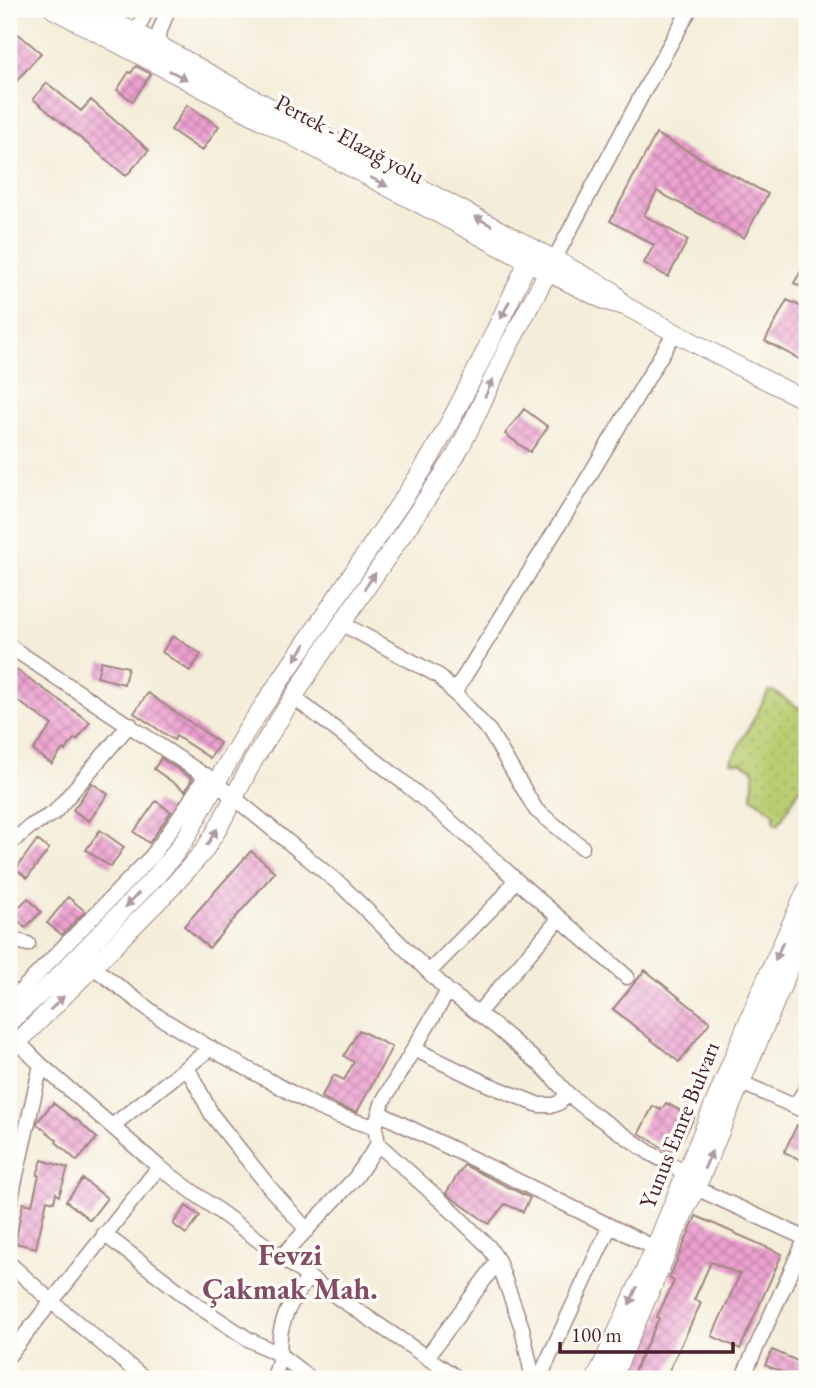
<svg xmlns="http://www.w3.org/2000/svg" width="816" height="1388" viewBox="0 0 816 1388" font-family="'EB Garamond',serif">
<defs>
<pattern id="grass-dots" width="8" height="8" patternUnits="userSpaceOnUse" patternTransform="scale(1.75)"><rect width="8" height="8" fill="#b9cd71"/><path d="M2 2h.1M6 6h.1" fill="none" stroke="#a1b062" stroke-width="1.8" stroke-linecap="round"/></pattern>
<pattern id="building-cross-hatch" width="8" height="8" patternUnits="userSpaceOnUse" patternTransform="scale(1.75)"><rect width="8" height="8" fill="#eca0cf"/><path d="M0 0l8 8M0 8l8-8" fill="none" stroke="#c182a8"/></pattern>
</defs>
<rect width="100%" height="100%" fill="#fdfcf7"/>
<filter id="ink" filterUnits="userSpaceOnUse"><feTurbulence type="fractalNoise" baseFrequency=".0143" numOctaves="2"/><feDisplacementMap in="SourceGraphic" scale="14" xChannelSelector="R" yChannelSelector="G"/><feConvolveMatrix kernelMatrix="1 2 1 2 8 2 1 2 1" color-interpolation-filters="sRGB"/></filter>
<filter id="wash" filterUnits="userSpaceOnUse"><feTurbulence type="fractalNoise" baseFrequency=".00686" numOctaves="4" result="noise"/><feDisplacementMap in="SourceGraphic" scale="28" xChannelSelector="R" yChannelSelector="G"/><feGaussianBlur stdDeviation="1.57" result="paint"/><feColorMatrix in="noise" values="0 0 0 0 0 0 0 0 0 0 0 0 0 0 0 0 0 1.4 0 .05"/><feComposite in="paint" operator="in"/></filter>
<g filter="url(#wash)">
<rect width="100%" height="100%" fill="#f4edd9"/>
<path fill="url(#grass-dots)" stroke="#82764e" stroke-width="2" d="M769,691H773L807,713V777L778,825L773,821L775,814L752,797C751,787 756,780 754,770L742,763L730,762Z"/>
<g id="blocks">
<path fill="url(#building-cross-hatch)" d="M9,26L41,53L15,83L9,77Z
M136,66L151,74L133,101L117,90L129,72L131,73Z
M47,83L81,111L91,100L149,150L126,176L33,99Z
M187,105L219,126L202,151L171,130Z
M656,134L768,194L744,238L657,191L644,215L688,240L668,277L644,263L654,245L610,221Z
M807,261V290L794,283Z
M787,300L806,309L801,319L807,322V363L765,341Z
M524,409L548,427L530,452L505,434Z
M173,636L201,654L190,671L162,652Z
M101,661L128,667L124,684L97,677Z
M17,670L90,722L77,740L74,739L65,751L63,749L52,764L33,750L52,725L15,699L9,708V682Z
M148,693L220,743L210,758L176,736L174,740L134,713Z
M161,758L192,779L185,791L154,769Z
M92,783L108,794L89,821L73,810Z
M156,801L171,812L149,843L134,832Z
M100,830L124,847L111,867L86,850Z
M37,840L49,849L27,878L16,869Z
M251,851L275,872L209,948L184,926Z
M68,897L85,911L62,935L47,923Z
M28,898L41,912L25,928L12,914Z
M645,970L710,1022L679,1062L613,1009Z
M359,1030L392,1047L357,1112L341,1107L321,1097L334,1075L344,1080L354,1062L344,1056Z
M53,1103L75,1120L76,1119L97,1138L77,1161L56,1142L57,1140L37,1124L38,1121Z
M666,1103L694,1118L679,1145L676,1148L668,1151L639,1133L653,1106L661,1110Z
M797,1125L807,1130V1163L784,1152Z
M42,1160L68,1168L59,1196L56,1193L54,1202L47,1200L36,1248L15,1243L23,1203L32,1205L39,1175H37Z
M464,1165L530,1198L523,1212L505,1204L489,1224L452,1198L446,1193Z
M83,1179L107,1198L90,1220L66,1201Z
M186,1206L200,1216L186,1234L173,1224Z
M696,1216L782,1254L740,1349L712,1336L740,1274L711,1262L694,1300L701,1303L665,1379H650L634,1372L659,1318L657,1317L674,1281L669,1278Z
M772,1350L807,1365L801,1379H797L765,1365Z"/>
</g>
</g>
<g filter="url(#ink)">
<use href="#blocks" fill-opacity="0" stroke="#9f8682" stroke-width="2"/>
<g fill="none" stroke-linecap="round" stroke-linejoin="round">
<g stroke="#9f8682" stroke-width="17">
<path id="minor" d="M131,43L147,9
M152,52L168,9
M554,260L645,89L690,9
M341,623L439,676L490,732L536,810L582,847
M9,646L216,783L342,886L448,991L495,1026L543,1067L568,1094L589,1111L650,1153L677,1168L696,1188L807,1239
M454,693L585,483L675,332
M293,697C370,755 445,813 515,879L504,896L429,972
M9,844L31,826L54,813L130,724
M515,879L627,977
M9,939L28,944
M93,967L159,1017L215,1051L319,1108L338,1116L375,1127
M9,1003L152,856L183,812L206,775
M478,1013L560,918
M18,1042L41,1065L159,1167L318,1284L459,1379
M414,1049L487,1084L539,1105H554L560,1102L568,1094
M187,1067L212,1115L270,1188L307,1230
M740,1082L807,1112
M795,1106L807,1087
M379,1113L655,1248
M112,1126L211,1048
M378,1144L450,1209L488,1246L498,1261L522,1328L533,1379
M9,1206L41,1065
M104,1234L204,1310L248,1339L280,1355L311,1379
M282,1256L356,1177L378,1144L375,1127L383,1101L448,991
M9,1263L52,1302L145,1379
M9,1355L159,1167
M427,1357L498,1261
M272,1379C282,1363 278,1354 280,1336C283,1313 295,1295 309,1277
M539,1379L610,1226
M742,1379L806,1238"/>
</g>
<g stroke="#9f8682" stroke-width="20">
<path id="major" d="M53,9L548,272L606,301L625,306L734,364L807,401
M89,9L155,43L247,95L611,290L625,306
M9,1022L55,980L157,875L173,856L187,836L216,783L247,730L422,471C465,400 498,324 534,249
M9,1051L172,887L203,852L217,830L253,761L319,657L455,457L469,430L508,347L554,260
M596,1379L655,1248L760,993L807,889
M612,1379L687,1206L696,1188L807,927"/>
</g>
<use href="#minor" stroke="#fff" stroke-width="14"/>
<use href="#major" stroke="#fff" stroke-width="18"/>
</g>
<defs><path id="oneway-solid" d="M-6-.8H1V-3.2L6.5 0L1 3.2V.8H-6Z" transform="scale(1.75)"/></defs>
<g fill="#ae9aa0">
<use href="#oneway-solid" transform="translate(178 75) rotate(27)"/>
<use href="#oneway-solid" transform="translate(379 182) rotate(28)"/>
<use href="#oneway-solid" transform="translate(483 221) rotate(-152)"/>
<use href="#oneway-solid" transform="translate(505 310) rotate(116)"/>
<use href="#oneway-solid" transform="translate(489 388) rotate(-65)"/>
<use href="#oneway-solid" transform="translate(370 581) rotate(-55)"/>
<use href="#oneway-solid" transform="translate(300 652) rotate(124)"/>
<use href="#oneway-solid" transform="translate(212 837) rotate(-58)"/>
<use href="#oneway-solid" transform="translate(132 900) rotate(134)"/>
<use href="#oneway-solid" transform="translate(779 951) rotate(114)"/>
<use href="#oneway-solid" transform="translate(57 1003) rotate(-45)"/>
<use href="#oneway-solid" transform="translate(708 1160) rotate(-67)"/>
<use href="#oneway-solid" transform="translate(633 1296) rotate(114)"/>
</g>
</g>
<g text-anchor="middle" dominant-baseline="central" stroke-width="7" stroke-linejoin="round" paint-order="stroke">
<g font-size="23" fill="#4a1f2b" stroke="#fdfcf7">
<text transform="translate(350 139) rotate(28)">Pertek - Elazığ yolu</text>
<text transform="translate(679 1125) rotate(-68)">Yunus Emre Bulvarı</text>
</g>
<g font-size="30" font-weight="bold" fill="#834c64" stroke="#fdfcf7">
<text x="290" y="1254">Fevzi<tspan x="290" dy="34">Çakmak Mah.</tspan></text>
</g>
</g>
<rect width="816" height="1388" fill="none" stroke="#fdfcf7" stroke-width="35"/>
<path d="M560 1342v10h173v-10" fill="none" stroke="#4a1f2b" stroke-width="3.5"/>
<text x="571" y="1342" font-size="21" fill="#4a1f2b" stroke="#fdfcf7" stroke-width="5" paint-order="stroke">100 m</text>
</svg>
